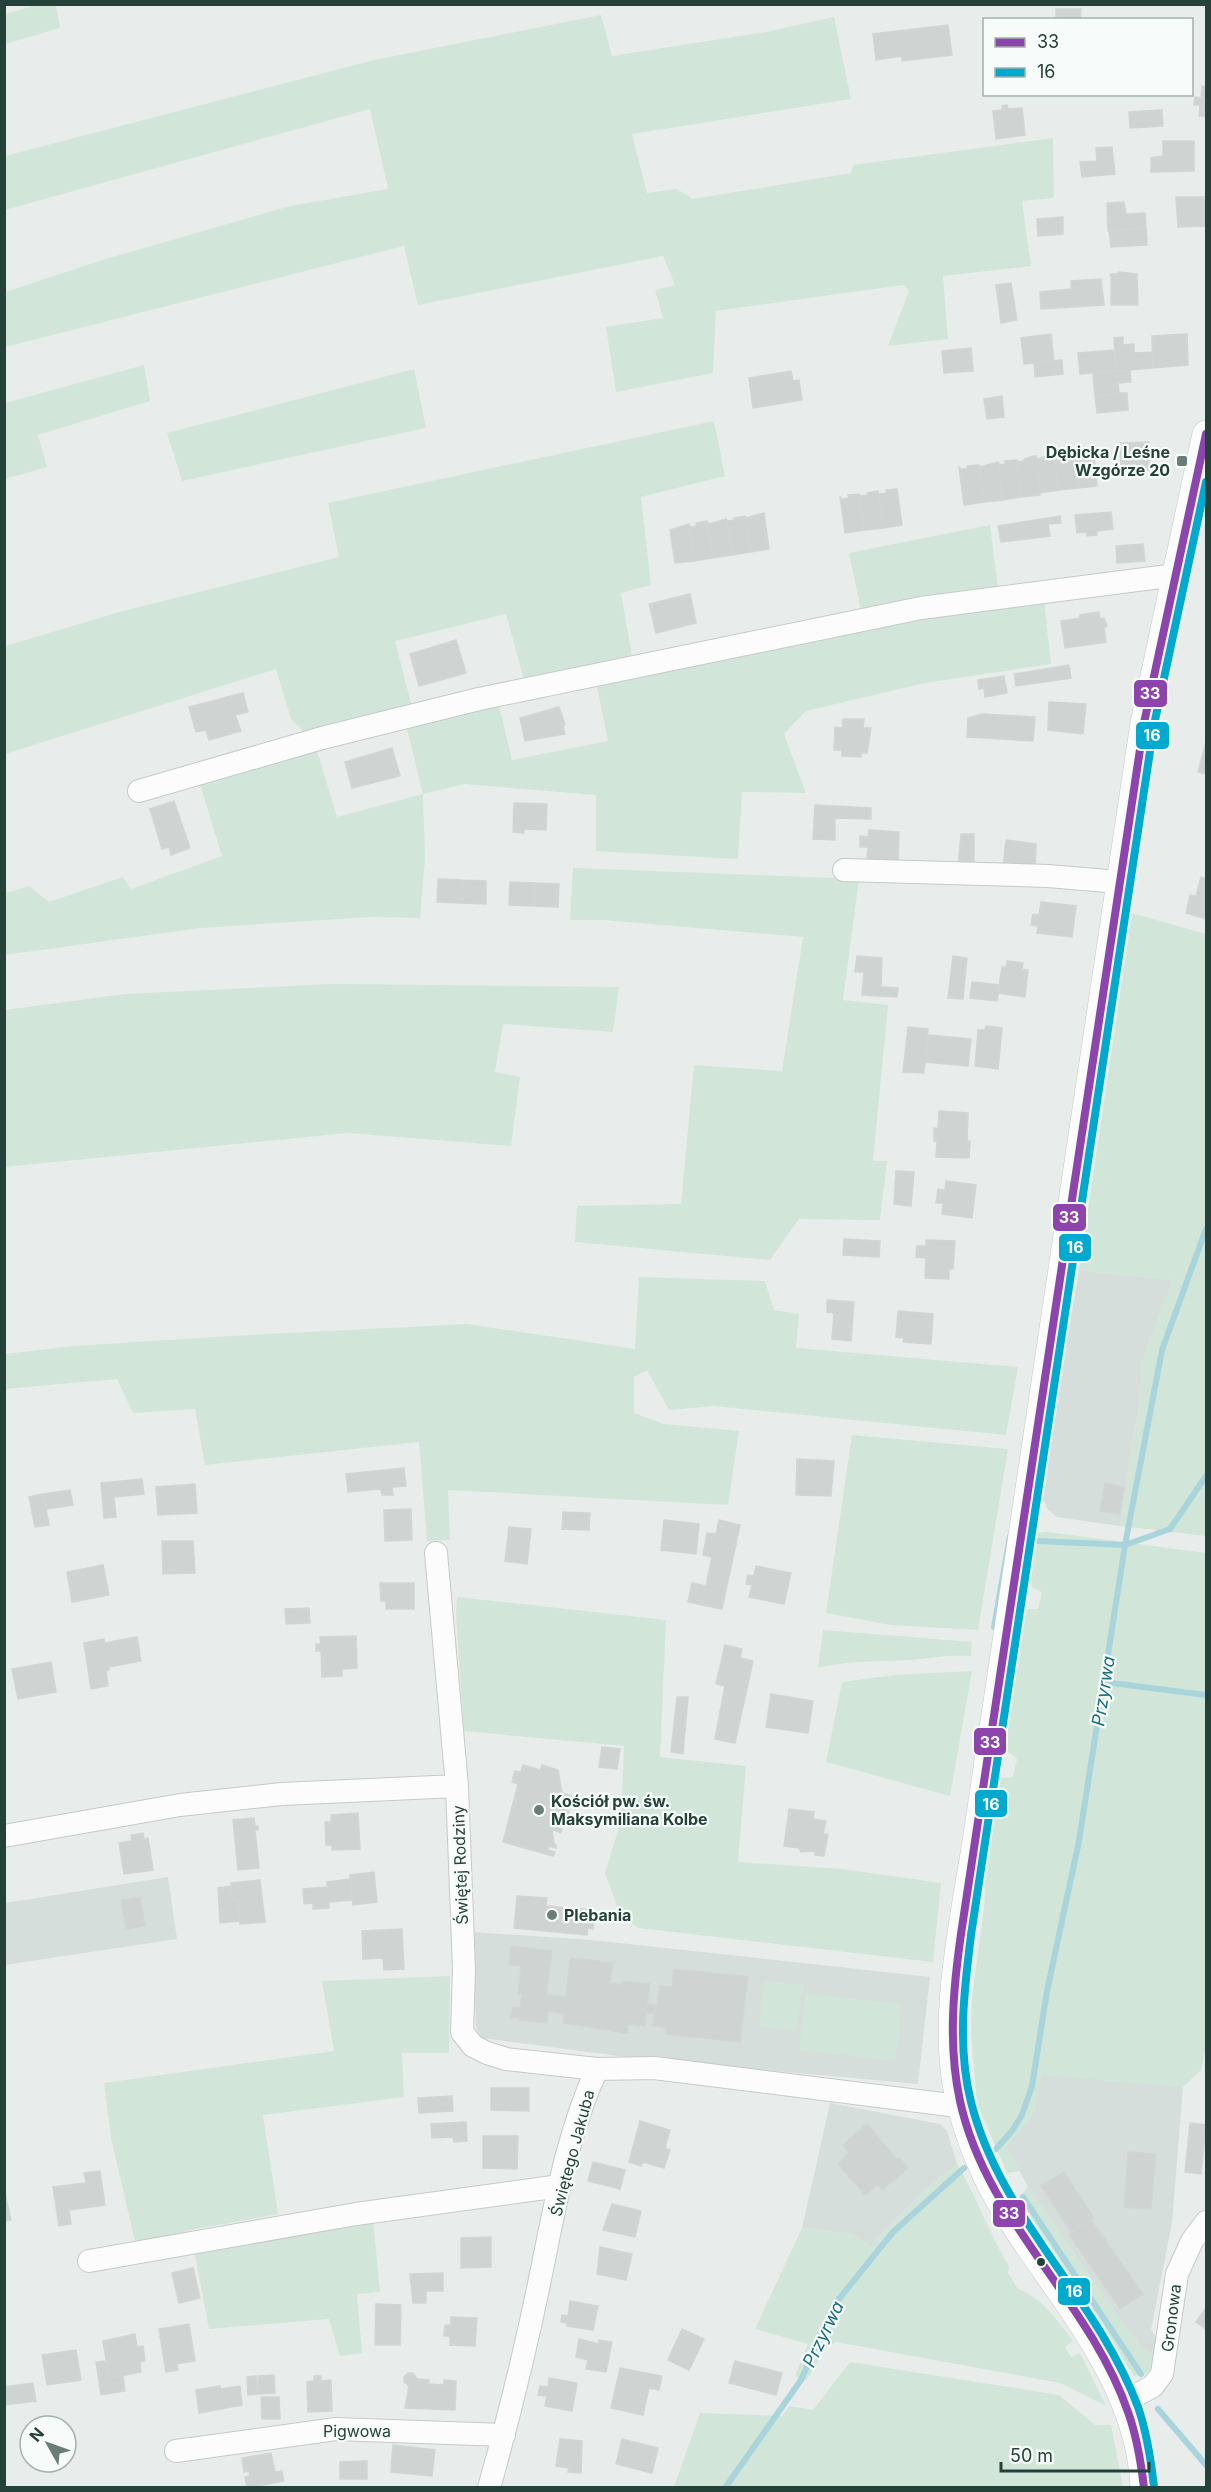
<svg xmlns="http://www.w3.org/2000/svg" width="1211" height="2492" viewBox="0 0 1211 2492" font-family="Inter,sans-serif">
<rect width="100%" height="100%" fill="#e8edeb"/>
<path fill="#d6dedb" d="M1079,1270L1173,1280L1143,1360L1139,1406L1120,1526L1057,1517L1048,1510L1041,1494Z
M168,1877L177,1939L5,1965V1903Z
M473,1932L592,1940L930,1977L918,2084L642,2059L482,2038L476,2029Z
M1041,2074L1183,2087L1172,2223L1151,2330L1160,2341L1155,2358L1140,2346L1033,2196L1006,2146L1032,2115Z
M830,2103L940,2124L947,2131L957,2164L916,2198L870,2247L851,2234L802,2228Z"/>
<path fill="#d1e6d8" d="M29,5H56L60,28L5,44V14L30,7Z
M601,15L612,56L766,32L834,17L851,99L632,134L647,193L677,189L693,199L851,173L853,165L1053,138L1054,198L1022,201L1031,266L943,276L948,339L888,346L909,291L903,285L716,311L713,373L616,392L606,327L663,318L655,290L675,285L663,256L418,305L404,246L5,347V292L99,261L290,206L388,189L370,109L5,210V156L374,60Z
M144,365L150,401L38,435L47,467L5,479V403Z
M414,369L426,428L182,481L167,433Z
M714,421L725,476L641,497L651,585L621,593L632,656L524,680L506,614L395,641L412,707L307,735L291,719L276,669L5,754V646L123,611L339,557L328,503Z
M990,525L998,588L861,611L849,553Z
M1044,601L1051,664L925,683L806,711L784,734L806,793L742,792L738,859L596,851V795L464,784L423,794L425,859L420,918L370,917L200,928L5,955V893L29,886L49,902L123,877L131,889L222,856L199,781L316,747L337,817L423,794L406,725L498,701L512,760L608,741L596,682L909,618Z
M573,868L859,879L843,1000L888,1005L873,1161H887L880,1220L799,1219L770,1260L575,1242L577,1206L681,1204L694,1065L782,1071L803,937L604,920H570Z
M1132,913L1206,934V1536L1120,1526L1139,1406L1143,1360L1172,1280L1079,1270Z
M332,984L619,987L613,1032L503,1024L495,1072L520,1077L511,1146L348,1133L5,1167V1010L125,994Z
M639,1277L765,1281L774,1310L799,1314L796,1348L1018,1367L1006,1435L713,1406L669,1410L647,1370L634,1377V1413L664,1424L739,1431L728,1505L448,1490L450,1540L427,1541L419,1442L205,1465L195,1409L133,1413L117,1379L5,1389V1354L74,1346L231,1336L467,1324L635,1349Z
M852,1435L1008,1449L978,1630L890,1625L826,1613Z
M1048,1532L1206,1553V2048L1201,2070L1183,2087L1042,2075L1032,2115L1007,2146L1020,2171L1007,2173L977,2103L971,2033L972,1997L984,1909L985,1891L982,1873L996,1784L1001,1778L1013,1777L1017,1759L1001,1746L1019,1620L1028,1609H1038L1042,1592L1033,1588L1026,1574L1035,1533Z
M457,1597L666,1620L660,1757L746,1766L738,1862L842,1869L941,1883L933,1962L639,1928L621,1916L605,1873L621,1821L624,1746L464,1731L456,1615Z
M823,1630L972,1642L971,1656C950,1654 931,1658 911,1660C880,1662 848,1660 818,1668Z
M972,1671L950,1796L826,1762L842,1682L894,1675Z
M450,1976L449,2053H402L404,2097L263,2115L278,2214L190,2230L136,2246L111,2138L104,2083L334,2051L322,1981Z
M765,1981L802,1985L796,2031L759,2026Z
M806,1994L901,2004L895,2061L799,2050Z
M957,2164C977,2197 989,2234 1009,2266L1008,2273L1018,2289C1041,2297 1059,2322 1073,2341L1065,2347L1071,2357L1080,2353L1106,2406L1060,2383L836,2342L827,2347L806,2381L795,2376L808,2344L755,2329L802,2228L851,2234L870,2247L916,2198Z
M1028,2186L1140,2346L1155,2357L1156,2371L1151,2368L1146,2374L1134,2376L1019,2199Z
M373,2220L380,2292L357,2294L362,2353L340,2356L329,2319L209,2329L194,2250Z
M850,2362L1059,2395L1095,2425H1111L1123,2487H674L700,2413L782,2416L789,2406L813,2410Z"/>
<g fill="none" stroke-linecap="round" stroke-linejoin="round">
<path stroke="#a9d4db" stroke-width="6" d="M1038,1541L1125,1545L1170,1529L1206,1476
M994,1627L1010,1536
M1104,1682L1206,1695
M996,2149L1012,2131L1022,2115L1032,2086L1047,1991L1079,1841L1125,1545L1162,1350L1206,1229
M1023,2197L1141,2374
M1158,2409L1206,2465
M725,2488L801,2380L834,2305L893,2232L964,2168"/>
</g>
<path fill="#cfd4d2" stroke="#d1d6d4" stroke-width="1.5" d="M1056,9H1081L1080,20H1056Z
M948,25L952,55L902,61V56L876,60L873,34Z
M1202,86L1206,87V117L1199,116L1200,105H1194L1195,97L1201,98Z
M1007,105L1008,109L1022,108L1025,135L996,139L993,111L1002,110V106Z
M1162,110L1163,126L1130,128L1129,112Z
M1163,141H1194V171L1151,172V158L1163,156Z
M1112,147L1115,174L1082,177L1080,162L1097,161L1096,148Z
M1176,197H1206V226L1178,227Z
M1124,202L1126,214L1145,213L1146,228L1108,231L1107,203Z
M1063,217V234L1038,236L1037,219Z
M1146,228L1147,245L1111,247L1109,231Z
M1118,272L1137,274L1138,305H1111V274H1118Z
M1101,279L1104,305L1041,309L1040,292L1071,289V281Z
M1011,283L1017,320L1001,323L996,285Z
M1051,334L1054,361L1024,364L1021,338Z
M1187,334L1188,365L1153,368L1152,336Z
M1123,337V345L1134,344V353L1153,352V368L1116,371L1114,338Z
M971,348L973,371L944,373L942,351Z
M1115,350L1116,371L1080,374L1078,353Z
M1062,360L1063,374L1035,377L1034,363Z
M1130,370L1131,382L1118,383L1119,393L1095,396L1093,373Z
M791,371L793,381L799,380L802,400L753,408L749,378Z
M1119,393H1127L1128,410L1097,413L1095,396Z
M1002,396L1004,417L987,419L984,399Z
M1149,442V470L1121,471L1120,443Z
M1093,449L1097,486L1078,488L1074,452L1075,454Z
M1074,452L1078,488L1059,490L1054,454L1056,456H1063V453Z
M1054,454L1059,490L1040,493L1036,456L1037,459Z
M1034,456H1036L1040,495L1021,497L1017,460L1018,462L1024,461V459Z
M1017,460L1021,497L1003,500L998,462L1000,465L1006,464L1005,461Z
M998,462L1003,500L984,502L979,465L980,467Z
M979,465L984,502L964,505L959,467L961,469H968L967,466Z
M897,489L902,525L883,528L878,491L879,494L887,493L886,490Z
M878,491L883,528L864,530L859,494L860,496L868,495L867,493Z
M859,494L864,530L845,533L840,496L841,499L849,498L848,495Z
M1111,512L1113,529L1097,531V535L1087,536L1086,532L1077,533L1075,515Z
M764,513L769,549L751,552L745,516L746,518Z
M745,516L751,552L732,555L726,519L728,521L735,520L734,518Z
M1060,516L1061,523L1048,524L1050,536L1001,542L998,526Z
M726,519L732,555L713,558L707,521L709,524Z
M707,521L713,558L694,561L689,524L690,527L697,526L696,523Z
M689,524L694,561L675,563L670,530Z
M1143,544L1145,561L1117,563L1116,546Z
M690,594L696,623L656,633L649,604Z
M1099,612L1100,619L1104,618L1107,626L1104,628L1106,642L1065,648L1061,621L1080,618V615Z
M456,640L466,673L419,686L410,654Z
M1069,665L1071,678L1016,686L1014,674Z
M1004,676L1007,693L985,697L984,688L979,689L978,680Z
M243,693L248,712L235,715L241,731L209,740L206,730L196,732L189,707Z
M1049,702L1086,704L1083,734L1048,730Z
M559,707L565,724L563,727L565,734L525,741L520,718Z
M982,714L1035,717L1033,741L967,737L968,718Z
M843,719H864L863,728H871L867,753H861V757L842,756V750H834L835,727L842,728Z
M1206,742V774L1198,772Z
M392,748L400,776L352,788L345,762Z
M174,801L190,848L171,855L169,847L162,849L150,809Z
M514,803L547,804L546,830L524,829V833L513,832Z
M815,805L871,808V819L835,818V840L813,839Z
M869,830L899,832L898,862L867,860L868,847H860V836L868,837Z
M961,834H974V868H958Z
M1006,840L1036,844L1035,869L1003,868Z
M1201,877L1206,879V919L1186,913L1190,895L1196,896Z
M438,879L462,880L461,903L437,902Z
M462,880L486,881V904L461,903Z
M510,882L535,883L534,906L509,905Z
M535,883L559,884L558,907L534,906Z
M1041,902L1076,906L1072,937L1037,933L1038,926L1031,925L1033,914L1039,915Z
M857,956L882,958L881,987L898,988L897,997L862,995L864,972H855Z
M953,956L967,958L963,999L948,998Z
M1007,961L1023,963L1022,969L1028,970L1025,997L998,993L1002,967H1006Z
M972,982L1000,985L997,1001L970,998Z
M986,1026L1002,1028L998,1069L975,1066L978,1030H985Z
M908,1027L928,1029L924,1073L903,1072Z
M928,1035L971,1039L968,1066L925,1062Z
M939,1111L968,1113L967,1141H970L969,1158L936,1157L937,1141H934V1128L938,1129Z
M896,1171L914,1172L911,1206L894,1204Z
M946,1181L976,1185L972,1218L942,1214L943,1203H936L938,1189L945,1190Z
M844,1239L880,1241L879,1257L843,1255Z
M926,1240L955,1241L953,1269H949V1279L925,1278L926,1258L916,1257L917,1246H926Z
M827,1300L854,1302L851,1341L832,1339L834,1313L827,1312Z
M898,1311L933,1314L931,1344L903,1342L904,1338L896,1337Z
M797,1459L834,1461L831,1496L796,1495Z
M404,1468L406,1486L392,1487L393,1495H382L381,1489L348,1492L346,1474Z
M142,1479L144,1494L114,1497L116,1517L104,1518L101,1483Z
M1105,1483L1124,1487L1120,1514L1100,1511Z
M195,1484L197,1513L158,1515L156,1487Z
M70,1490L73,1505L46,1509L44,1494Z
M43,1494L49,1525L35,1527L29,1497Z
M411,1509L412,1540L385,1541L384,1510Z
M563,1512L590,1513L589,1530L562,1529Z
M664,1520L699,1524L696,1554L661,1550Z
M719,1520L740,1525L722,1609L688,1602L692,1583L706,1586L712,1557L703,1555L707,1533L716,1534Z
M509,1527L531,1529L527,1564L505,1561Z
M162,1541H193L195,1573L163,1574Z
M103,1565L109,1595L72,1602L67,1572Z
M756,1566L791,1573L784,1604L749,1597L752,1585L746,1584L748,1575L754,1576Z
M380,1583H414V1609H386V1601H381Z
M309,1608L310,1623L286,1624L285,1609Z
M356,1636L357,1668L342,1669V1676L322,1677L321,1651H316V1644H321L320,1637Z
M137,1637L141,1661L109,1667V1670L106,1671L108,1686L91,1689L84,1643L104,1639L105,1643Z
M725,1645L742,1649L740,1658L753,1661L735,1743L715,1739L725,1686L716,1684Z
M51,1662L56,1692L18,1699L12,1669Z
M771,1694L813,1701L808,1733L766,1727Z
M677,1697H688L683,1754L671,1752Z
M602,1747L620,1749L617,1769L599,1767Z
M523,1765L540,1770L542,1765L558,1770L562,1793L571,1796L569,1801L562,1799L565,1810L569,1811L568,1815L557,1811L559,1828L562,1829L561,1833L552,1829L554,1844L556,1845V1848L549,1846L548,1850L555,1852L553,1856L503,1842L518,1784L512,1782L515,1771L521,1772Z
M789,1809L814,1812L813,1819L826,1821L823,1834H828L824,1856L815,1855V1851L801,1852L799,1848L784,1846Z
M358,1813L360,1849L332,1850V1845H326L325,1822H331V1815Z
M254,1818L255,1826H258V1830H255L259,1868L238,1870L233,1820Z
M143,1833L144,1839L148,1838L153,1870L124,1874L119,1843L132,1841L131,1835Z
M374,1872L377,1902L353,1905L350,1875Z
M350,1879L352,1900L329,1902V1908L313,1909V1903L304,1904L303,1889L327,1887V1882Z
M260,1880L265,1922L240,1924L238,1900H233L231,1883Z
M231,1886L233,1900H238L240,1921L220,1923L218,1888Z
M517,1896L547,1898L546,1906L590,1910L589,1919H594L593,1929L588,1928L587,1935L514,1928Z
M140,1897L145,1926L126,1929L121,1900Z
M402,1929L404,1969L384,1970L383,1958L363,1959L362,1931Z
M511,1946L552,1951L546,1995L566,1997L570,1958L613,1963L610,1983L622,1985V1981L650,1984L645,2026L628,2024L627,2033L563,2023L564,2013L548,2011L547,2023L519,2020V2018L511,2017L513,2007L520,2008L522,1994L518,1993L521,1966L509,1965Z
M674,1969L748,1977L740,2042L666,2034L667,2028L653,2026L654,2014L646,2013L647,2004L657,2005L660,1986L672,1987Z
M491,2088H529V2111L491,2110Z
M452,2096L453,2111L419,2113L418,2098Z
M640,2121L670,2130L665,2148L670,2150L664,2168L643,2162L641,2166L629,2162Z
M466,2122L467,2141L454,2142L453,2137L432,2138L431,2124Z
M1190,2123L1206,2125L1201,2174L1185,2172Z
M867,2124L897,2160L900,2158L908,2168L882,2190L877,2185L865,2195L838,2164L849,2153L843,2145Z
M483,2136H518L517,2169L483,2168Z
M1128,2152L1156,2154L1151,2209L1124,2207Z
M593,2162L625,2170L620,2189L588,2181Z
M100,2171L105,2205L69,2210L71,2224L59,2226L53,2187L86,2183L84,2173Z
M1064,2172L1094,2218L1071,2232L1041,2186Z
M4,2189L11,2220L4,2221Z
M612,2204L641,2211L635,2237L603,2230Z
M1091,2220L1143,2294L1120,2309L1069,2234Z
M491,2237V2267L461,2268V2238Z
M600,2247L632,2254L626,2280L597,2274Z
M193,2268L200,2298L179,2303L172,2273Z
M443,2273V2291H426V2303H413L410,2274Z
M570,2301L598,2306L593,2330L567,2326V2323L561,2322L562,2315L568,2316Z
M376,2304L401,2305L400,2345H375Z
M1206,2308V2329L1196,2322Z
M451,2317L477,2318L475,2346L450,2345V2336H444L445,2325H451Z
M189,2324L195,2361L177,2364L178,2370L166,2372L159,2329Z
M682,2329L704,2339L689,2370L668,2360Z
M135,2334L137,2347L143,2346L145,2361L140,2362L141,2372L109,2378L103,2341Z
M579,2339L599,2344V2340L612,2342L606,2372L586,2369L588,2360L576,2357Z
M76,2350L81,2380L47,2385L42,2355Z
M107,2361L109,2378L123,2376L125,2391L101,2395L96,2362Z
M735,2361L782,2373L776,2395L729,2383Z
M620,2368L662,2376L659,2390L649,2388L643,2415L611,2408Z
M408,2373H413L417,2379L429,2380V2384L444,2385V2380L456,2381L455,2410L405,2408L409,2386L404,2382V2377Z
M274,2375L275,2393L259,2394L258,2376Z
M256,2376L258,2394L248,2395L247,2377Z
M314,2376H321V2381L331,2380L332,2411L308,2412L307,2382L314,2381Z
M549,2378L577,2383L572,2411L545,2406L547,2396L538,2395L540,2386L548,2387Z
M33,2383L36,2401L4,2405V2387Z
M220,2386V2389L240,2386L242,2405L199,2413L196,2390Z
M261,2397H279L280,2419H262Z
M560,2439L582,2441L581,2473L568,2472L569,2468L556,2466Z
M622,2439L658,2448L652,2473L616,2464Z
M393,2445L435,2450L432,2476L391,2472Z
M271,2453L275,2472L282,2471L284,2481L247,2488L245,2477L250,2476L249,2471L244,2472L242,2458Z
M367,2461V2479H340V2462Z"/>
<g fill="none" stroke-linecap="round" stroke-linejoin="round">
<g stroke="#c5cac8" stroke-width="24">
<path id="minor" d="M139,791L322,738L479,699L921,608L1176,575
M844,870L1048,876L1119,882
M436,1553L457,1786L464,1970L462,2032L473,2046L487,2053L506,2059L597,2069
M4,1836L180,1805L282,1794L457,1786
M89,2261L356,2214L560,2186
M1124,2402L1153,2386L1162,2374L1177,2274L1192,2241L1206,2222
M176,2451L336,2429L504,2435
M489,2488C508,2420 525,2352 539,2284C554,2212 566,2136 597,2069L654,2068L950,2105L960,2101"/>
</g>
<g stroke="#c5cac8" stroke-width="28">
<path id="tertiary" d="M1144,2488C1140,2380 1059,2297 1005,2210C985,2177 969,2139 960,2102C939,2023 965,1915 977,1835L1144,723L1206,434"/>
</g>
<use href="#minor" stroke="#fcfcfc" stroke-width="22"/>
<use href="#tertiary" stroke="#fcfcfc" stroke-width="27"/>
<g stroke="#f7fbf9" stroke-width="12">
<path id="bus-1" d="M1144,2488C1141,2462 1137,2437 1128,2412C1089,2299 986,2221 960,2101C948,2046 953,1990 961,1934L1144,723L1206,434"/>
</g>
<g stroke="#f7fbf9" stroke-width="12">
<path id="bus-2" d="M1154,2487C1151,2460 1147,2433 1138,2407C1097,2297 1000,2218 971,2102C957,2047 964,1991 971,1935L1154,725L1206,482"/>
</g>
<use href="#bus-1" stroke="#8e44ad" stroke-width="8"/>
<use href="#bus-2" stroke="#00a9ce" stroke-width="8"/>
</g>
<g fill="#697e78" stroke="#f7fbf9" stroke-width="2">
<rect x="1176" y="455" width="12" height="12" rx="3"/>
<circle cx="539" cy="1810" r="6"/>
<circle cx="552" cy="1915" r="6"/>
</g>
<circle fill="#24423a" stroke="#f7fbf9" stroke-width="2" cx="1041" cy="2262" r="5"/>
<g text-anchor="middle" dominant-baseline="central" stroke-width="4.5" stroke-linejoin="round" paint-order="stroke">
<g font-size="16" font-weight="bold" fill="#24423a" stroke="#f7fbf9" text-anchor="start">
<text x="1170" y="452" text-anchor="end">Dębicka / Leśne<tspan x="1170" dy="18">Wzgórze 20</tspan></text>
<text x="551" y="1801">Kościół pw. św.<tspan x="551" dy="18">Maksymiliana Kolbe</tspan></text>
<text x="564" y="1915">Plebania</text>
</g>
<g font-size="16" fill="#24423a" stroke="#f7fbf9">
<text transform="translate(460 1865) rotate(-92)">Świętej Rodziny</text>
<text transform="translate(572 2153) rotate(-75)">Świętego Jakuba</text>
<text transform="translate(1171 2318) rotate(-83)">Gronowa</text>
<text x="357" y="2431">Pigwowa</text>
</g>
<g font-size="18" font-style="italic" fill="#1c6f80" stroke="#f7fbf9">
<text transform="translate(1103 1691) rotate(-81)">Przyrwa</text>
<text transform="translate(823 2334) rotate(-64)">Przyrwa</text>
</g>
</g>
<g stroke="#f7fbf9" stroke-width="2">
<rect x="1133" y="679" width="35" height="29" rx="6" fill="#8e44ad"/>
<rect x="1135" y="721" width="35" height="29" rx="6" fill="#00a9ce"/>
<rect x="1052" y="1203" width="35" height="29" rx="6" fill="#8e44ad"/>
<rect x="1058" y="1233" width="34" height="29" rx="6" fill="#00a9ce"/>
<rect x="973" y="1727" width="34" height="29" rx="6" fill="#8e44ad"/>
<rect x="974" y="1789" width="34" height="29" rx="6" fill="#00a9ce"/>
<rect x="992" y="2199" width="34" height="29" rx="6" fill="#8e44ad"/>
<rect x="1057" y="2277" width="34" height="29" rx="6" fill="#00a9ce"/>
</g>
<g font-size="16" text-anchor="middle" font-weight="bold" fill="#fff">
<text x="1150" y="699">33</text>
<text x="1152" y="741">16</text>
<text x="1069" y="1223">33</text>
<text x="1075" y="1253">16</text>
<text x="990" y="1748">33</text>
<text x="991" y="1810">16</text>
<text x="1009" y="2219">33</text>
<text x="1074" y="2297">16</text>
</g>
<rect width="1211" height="2492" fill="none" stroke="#24423a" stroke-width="12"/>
<rect x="983" y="18" width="210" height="78" fill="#f7fbf9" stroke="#a3b1ad" stroke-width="1.5"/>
<rect x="995" y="38" width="30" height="9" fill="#8e44ad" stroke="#a3b1ad" stroke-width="1.5"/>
<text x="1037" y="48" font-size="18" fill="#24423a">33</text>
<rect x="995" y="68" width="30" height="9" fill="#00a9ce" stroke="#a3b1ad" stroke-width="1.5"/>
<text x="1037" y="78" font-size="18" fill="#24423a">16</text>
<g transform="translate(48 2444) rotate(310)"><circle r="28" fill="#f7fbf9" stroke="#a3b1ad" stroke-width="1.5"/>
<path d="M0-4.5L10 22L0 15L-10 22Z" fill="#697e78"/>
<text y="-9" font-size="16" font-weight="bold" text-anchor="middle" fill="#24423a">N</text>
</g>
<path d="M1001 2462v9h148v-9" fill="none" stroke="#24423a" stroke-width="3"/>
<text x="1010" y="2462" font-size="18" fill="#24423a" stroke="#f7fbf9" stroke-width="4.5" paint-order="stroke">50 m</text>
</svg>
